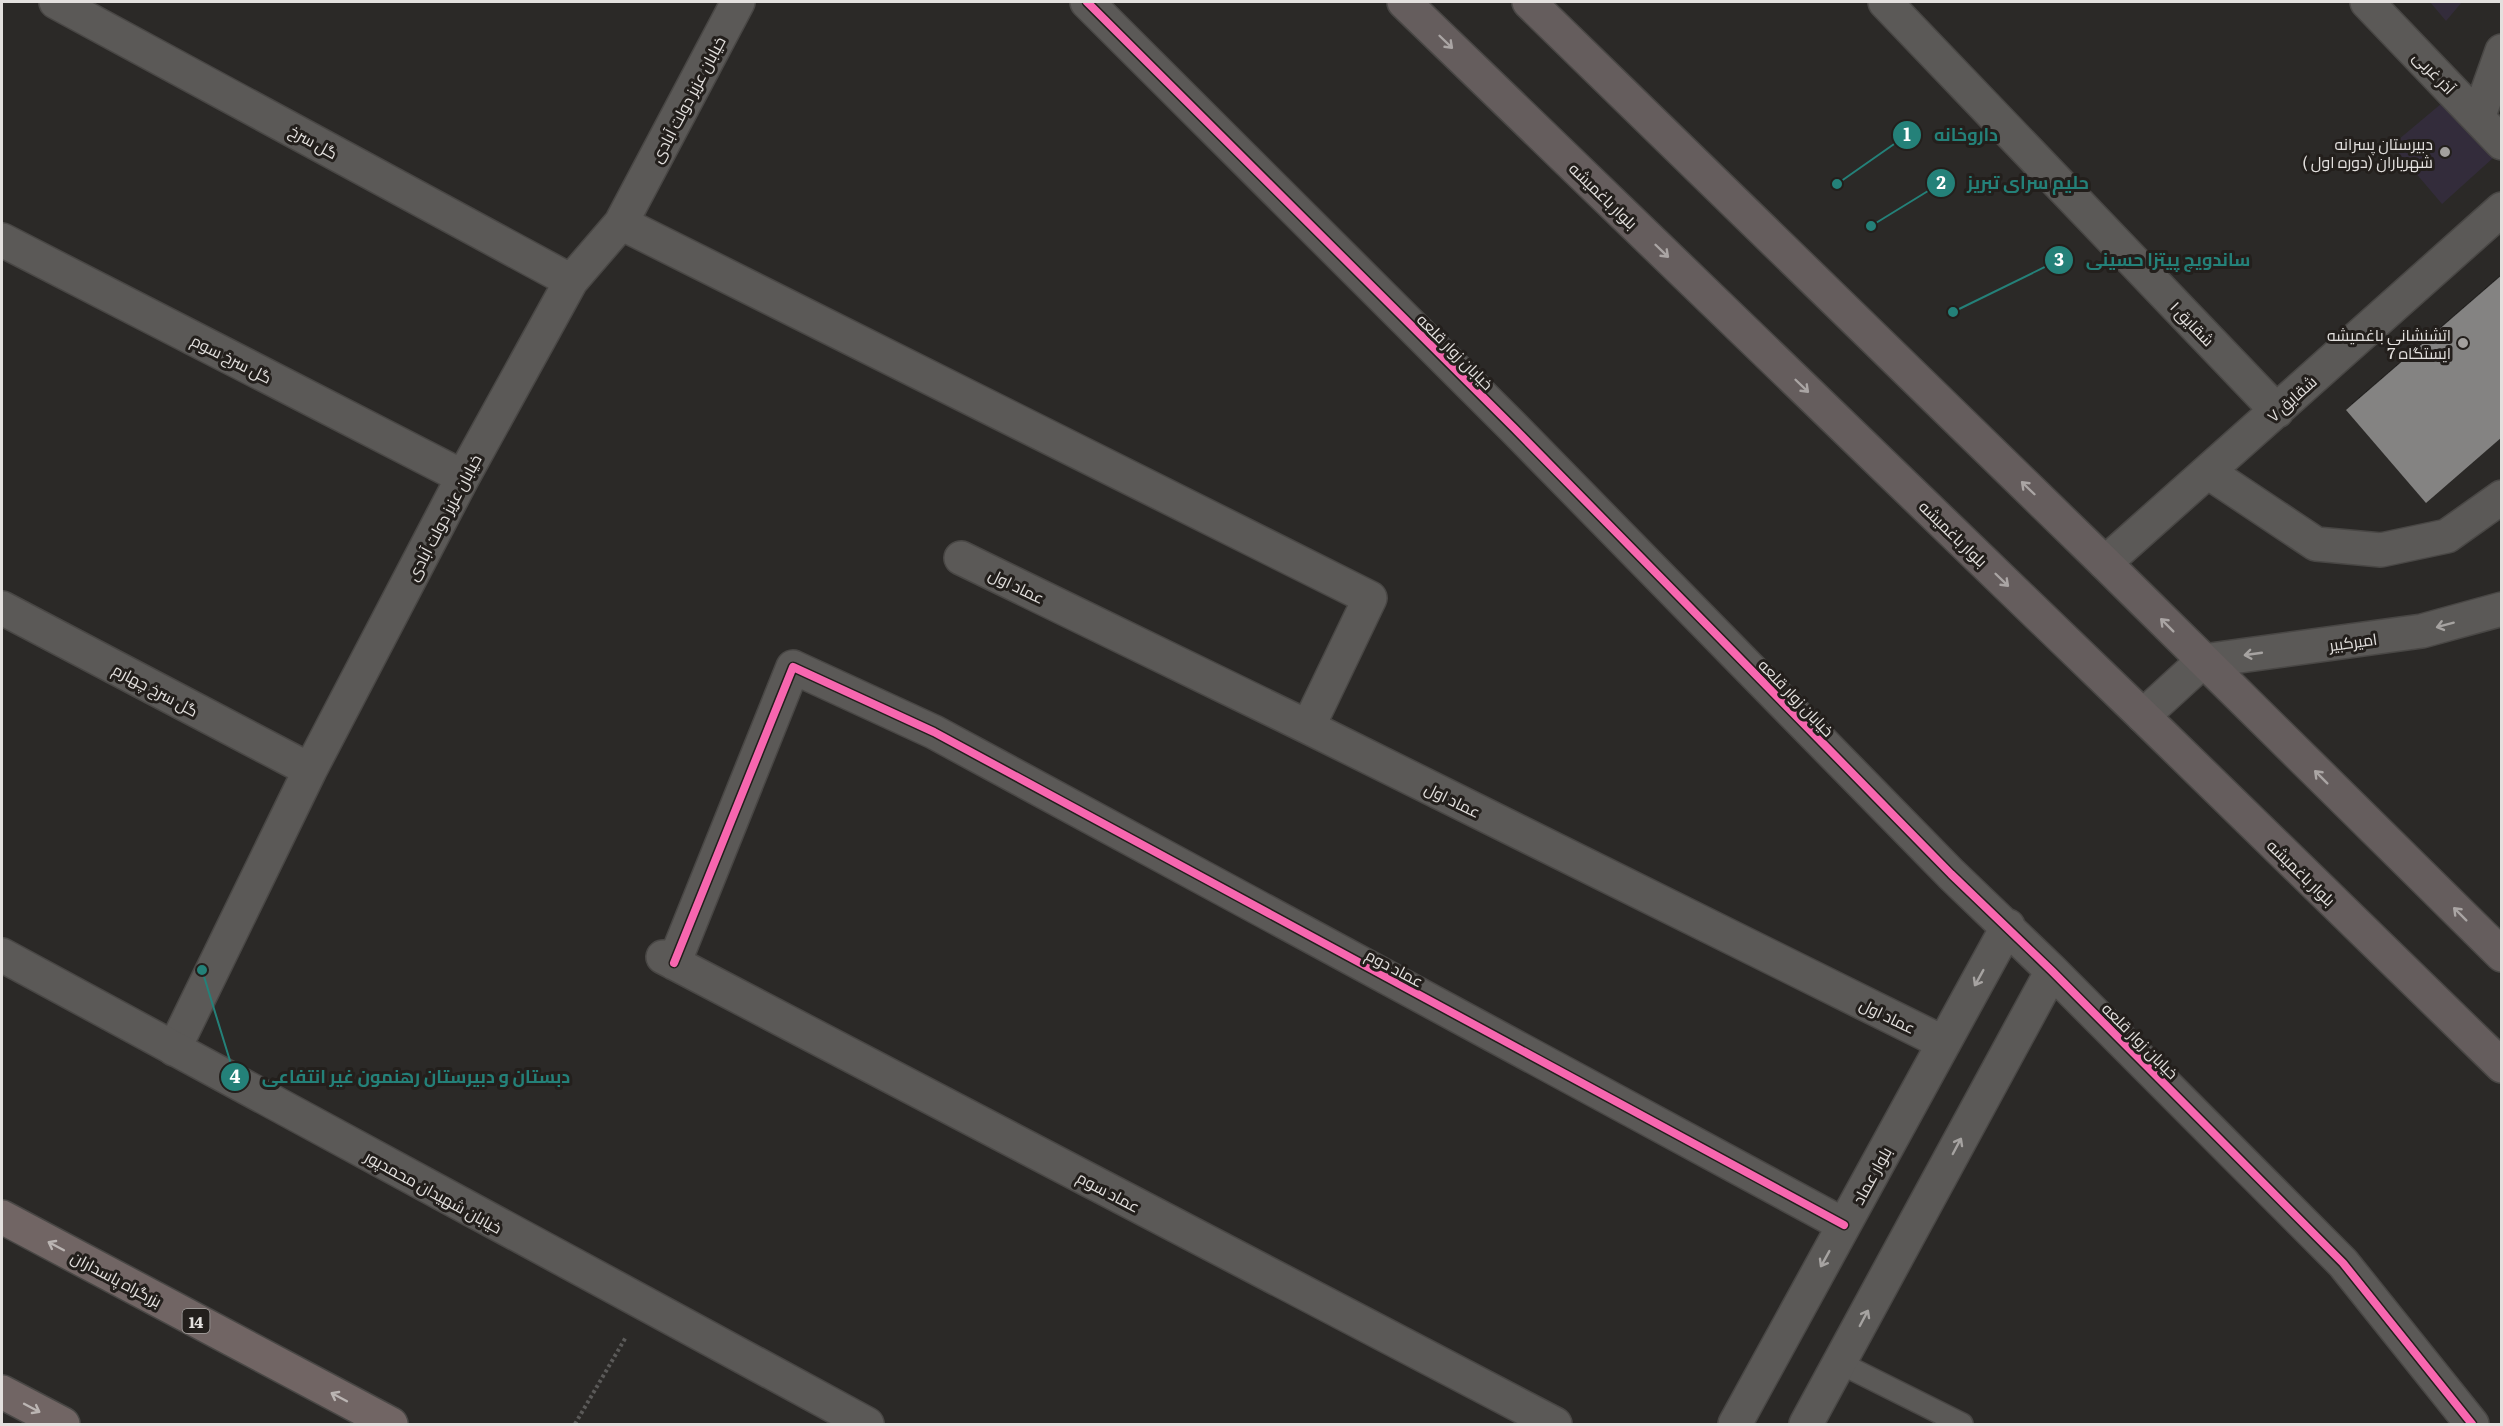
<svg xmlns="http://www.w3.org/2000/svg" width="2503" height="1426" viewBox="0 0 2503 1426" font-family="Literata,Cairo,serif">
<defs>
<filter id="shadow"><feDropShadow dx="5.5" dy="-5.5" stdDeviation="0" flood-color="#0009"/></filter>
</defs>
<rect width="100%" height="100%" fill="#2b2927"/>
<path fill="#332c3b" d="M2430,2H2462L2446,21Z
M2454,93L2495,136L2493,158L2442,204L2392,145Z"/>
<path fill="#848382" filter="url(#shadow)" d="M2502,275V437L2426,503L2346,410Z"/>
<g fill="none" stroke-linecap="round" stroke-linejoin="round">
<g stroke="#494745" stroke-width="24">
<path id="lane" d="M1840,1363L1962,1424"/>
</g>
<g stroke="#494745" stroke-width="36">
<path id="street" d="M56,2L571,281
M1087,2L1514,428L1951,874L2052,971L2343,1263L2472,1424
M1885,2L2277,411
M2367,2L2502,143
M2478,118L2502,51
M621,223L1370,598L1308,727
M2,240L463,477
M2208,472L2316,544L2381,550L2447,536L2502,497
M961,558L1308,727L1944,1043
M2105,563L2502,209
M2,608L310,770
M663,957L1555,1424
M674,963L793,667L934,732L1844,1225
M174,1049L310,770L463,477L571,281L621,223L738,2
M1735,1424L2008,926
M1806,1424L2052,971"/>
</g>
<g stroke="#494745" stroke-width="36">
<path id="secondary" d="M2143,716L2203,661L2422,631L2502,609
M2,955L867,1424"/>
</g>
<g stroke="#494745" stroke-width="36">
<path id="primary" d="M1404,2L2143,716L2502,1066
M1529,2L2105,563L2502,955"/>
</g>
<g stroke="#494745" stroke-width="36">
<path id="highway" d="M2,1217L391,1424
M2,1392L63,1424"/>
</g>
<path stroke="#5b5a59" stroke-width="4" stroke-dasharray="3 3" stroke-linecap="butt" d="M575,1424L626,1337"/>
<use href="#lane" stroke="#5b5957" stroke-width="21"/>
<use href="#street" stroke="#5b5957" stroke-width="33"/>
<use href="#secondary" stroke="#5b5957" stroke-width="33"/>
<use href="#primary" stroke="#655d5d" stroke-width="33"/>
<use href="#highway" stroke="#716564" stroke-width="33"/>
<g stroke="#231f1c" stroke-width="11">
<path id="cycleway" d="M1087,2L1514,428L1951,874L2052,971L2343,1263L2472,1424
M674,963L793,667L934,732L1844,1225"/>
</g>
<use href="#cycleway" stroke="#f766af" stroke-width="8"/>
</g>
<defs><path id="oneway-shaft" d="M-6 0H5M1.5-3L5.5 0L1.5 3" fill="none" stroke-width="1.6" stroke-linecap="round" stroke-linejoin="round" transform="scale(1.5)"/></defs>
<g stroke="#aaa5a4">
<use href="#oneway-shaft" transform="translate(1446 42) rotate(44)"/>
<use href="#oneway-shaft" transform="translate(1662 251) rotate(44)"/>
<use href="#oneway-shaft" transform="translate(1802 386) rotate(44)"/>
<use href="#oneway-shaft" transform="translate(2028 488) rotate(-136)"/>
<use href="#oneway-shaft" transform="translate(2002 580) rotate(44)"/>
<use href="#oneway-shaft" transform="translate(2167 625) rotate(-135)"/>
<use href="#oneway-shaft" transform="translate(2321 777) rotate(-135)"/>
<use href="#oneway-shaft" transform="translate(2460 914) rotate(-135)"/>
</g>
<g stroke="#a6a3a1">
<use href="#oneway-shaft" transform="translate(2445 625) rotate(165)"/>
<use href="#oneway-shaft" transform="translate(2253 654) rotate(172)"/>
<use href="#oneway-shaft" transform="translate(1979 978) rotate(119)"/>
<use href="#oneway-shaft" transform="translate(1957 1146) rotate(-62)"/>
<use href="#oneway-shaft" transform="translate(1825 1259) rotate(119)"/>
<use href="#oneway-shaft" transform="translate(1864 1318) rotate(-62)"/>
</g>
<g stroke="#bbb5b3">
<use href="#oneway-shaft" transform="translate(56 1246) rotate(-152)"/>
<use href="#oneway-shaft" transform="translate(339 1397) rotate(-152)"/>
<use href="#oneway-shaft" transform="translate(32 1408) rotate(28)"/>
</g>
<g fill="#a3a09e" stroke="#231f1c" stroke-width="2">
<circle cx="2445" cy="152" r="6"/>
<circle cx="2463" cy="343" r="6"/>
</g>
<g text-anchor="middle" dominant-baseline="central" stroke-width="6" stroke-linejoin="round" paint-order="stroke">
<rect fill="#231f1c" stroke="#a9a6a4" stroke-width="1.5" x="182.5" y="1309" width="27" height="24" rx="4.5"/>
<g font-size="15" font-weight="bold" fill="#e3e0de">
<text x="196" y="1321">14</text>
</g>
<g font-size="16" fill="#e3e0de" stroke="#231f1c">
<text transform="translate(2435 72) rotate(46)">آذر غربی</text>
<text transform="translate(687 99) rotate(-62)">خیابان عزیز دولت آبادی</text>
<text transform="translate(314 141) rotate(29)">گل سرخ</text>
<text transform="translate(1604 195) rotate(44)">بلوار باغمیشه</text>
<text transform="translate(2193 323) rotate(46)">شقایق ۱</text>
<text transform="translate(1456 351) rotate(45)">خیابان زوار قلعه</text>
<text transform="translate(232 358) rotate(27)">گل سرخ سوم</text>
<text transform="translate(2291 398) rotate(-42)">شقایق ۷</text>
<text transform="translate(443 517) rotate(-62)">خیابان عزیز دولت آبادی</text>
<text transform="translate(1954 533) rotate(44)">بلوار باغمیشه</text>
<text transform="translate(1017 585) rotate(26)">عماد اول</text>
<text transform="translate(2353 641) rotate(-8)">امیرکبیر</text>
<text transform="translate(156 689) rotate(28)">گل سرخ چهارم</text>
<text transform="translate(1797 697) rotate(46)">خیابان زوار قلعه</text>
<text transform="translate(1453 799) rotate(26)">عماد اول</text>
<text transform="translate(2302 872) rotate(44)">بلوار باغمیشه</text>
<text transform="translate(1395 967) rotate(28)">عماد دوم</text>
<text transform="translate(1888 1015) rotate(26)">عماد اول</text>
<text transform="translate(2141 1040) rotate(45)">خیابان زوار قلعه</text>
<text transform="translate(1871 1175) rotate(-61)">بلوار عماد</text>
<text transform="translate(434 1191) rotate(29)">خیابان شهیدان محمدپور</text>
<text transform="translate(1109 1191) rotate(28)">عماد سوم</text>
<text transform="translate(117 1278) rotate(28)">بزرگراه پاسداران</text>
</g>
<g font-size="16" fill="#e3e0de" stroke="#231f1c" text-anchor="end">
<text x="2433" y="143">دبیرستان پسرانه<tspan x="2433" dy="18">شهریاران (دوره اول )</tspan></text>
<text x="2451" y="334">اتشنشانی باغمیشه<tspan x="2451" dy="18">ایستگاه 7</tspan></text>
</g>
</g>
<path fill="none" stroke="#248179" stroke-width="2" d="M1837 184L1907 135M1871 226L1941 183M1953 312L2059 260M202 970L235 1077"/>
<g fill="#248179" stroke="#231f1c" stroke-width="2">
<circle cx="1837" cy="184" r="6"/>
<circle cx="1871" cy="226" r="6"/>
<circle cx="1953" cy="312" r="6"/>
<circle cx="202" cy="970" r="6"/>
<circle cx="1907" cy="135" r="15"/>
<circle cx="1941" cy="183" r="15"/>
<circle cx="2059" cy="260" r="15"/>
<circle cx="235" cy="1077" r="15"/>
</g>
<g font-size="18" text-anchor="middle" font-weight="bold" fill="#fff">
<text x="1907" y="141">1</text>
<text x="1941" y="189">2</text>
<text x="2059" y="266">3</text>
<text x="235" y="1083">4</text>
</g>
<g font-size="18" text-anchor="middle" font-weight="bold" fill="#248179" stroke="#231f1c" stroke-width="6" stroke-linejoin="round" paint-order="stroke">
<text x="1966" y="141">داروخانه</text>
<text x="2028" y="189">حلیم سرای تبریز</text>
<text x="2168" y="266">ساندویچ پیتزا حسینی</text>
<text x="416" y="1083">دبستان و دبیرستان رهنمون غیر انتفاعی</text>
</g>
<rect width="2503" height="1426" fill="none" stroke="#e3e0de" stroke-width="6"/>
</svg>
